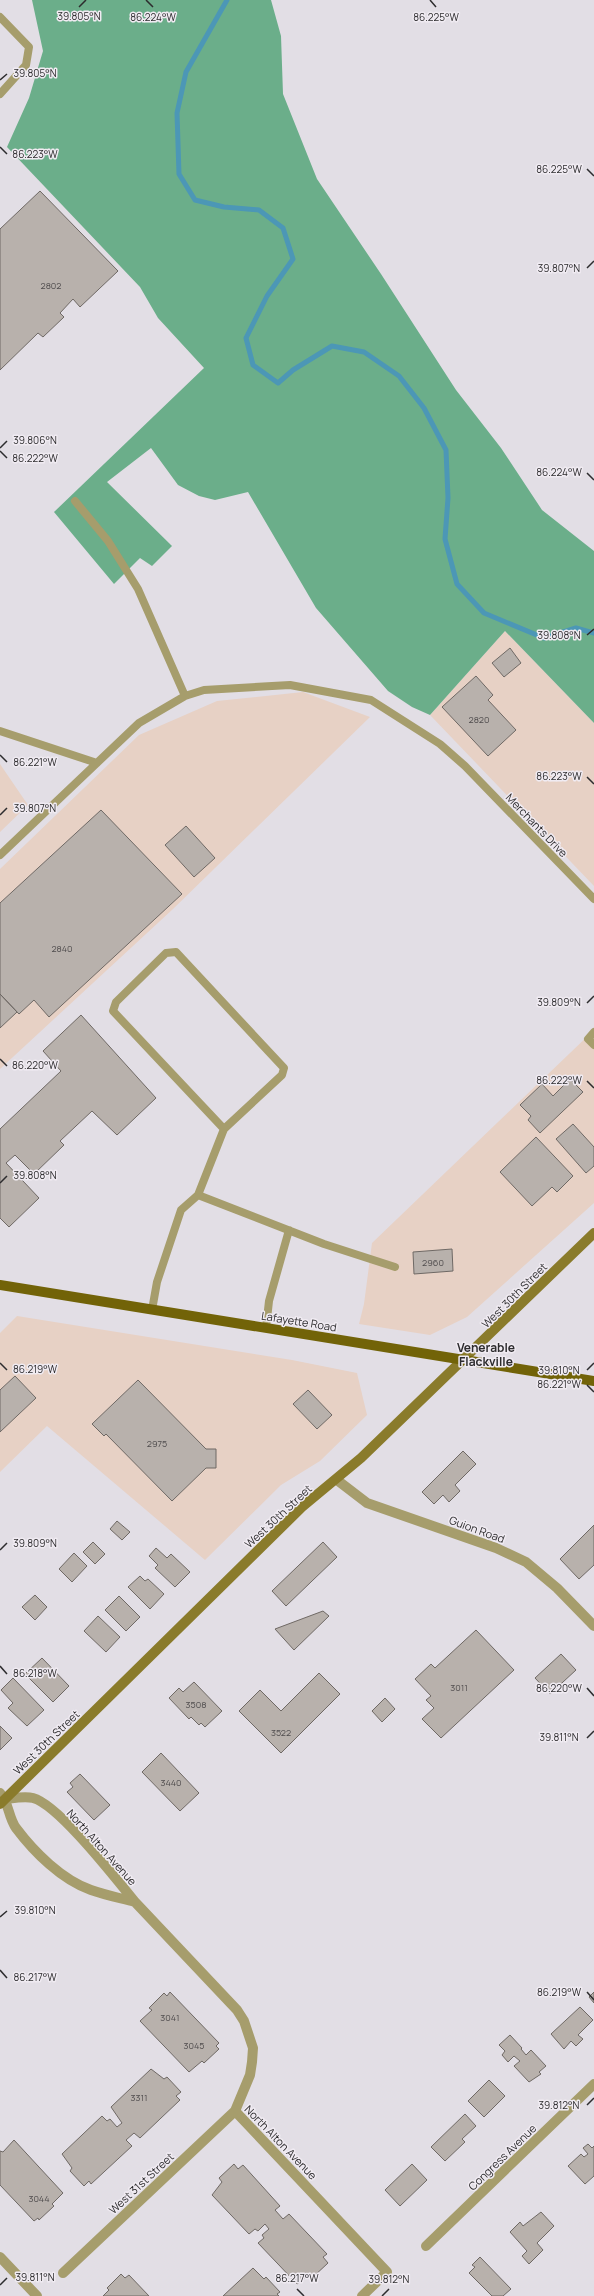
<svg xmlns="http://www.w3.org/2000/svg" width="594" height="2296" viewBox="0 0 594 2296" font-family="Manrope,sans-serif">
<rect width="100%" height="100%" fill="#e2dee5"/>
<path fill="#e7d1c5" d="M505,631L594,723V886L430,715Z
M303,692L370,717L173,909L0,1069V869L139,735L217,701Z
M0,764L28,805L0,832Z
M594,1030V1203L467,1317L430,1335L359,1324L364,1304L372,1243Z
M17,1316L292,1360L357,1373L367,1415L320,1461L281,1485L205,1560L47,1426L0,1472V1333Z"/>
<path fill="#6bae8a" d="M32,0H271L281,36L283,94L317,179L381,274L456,390L501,448L542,510L594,551V723L505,631L430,715L412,707L388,691L316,608L248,492L215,500L199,496L178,485L151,448L107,482L172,546L152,566L140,558L114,584L54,512L204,368L158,318L140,287L7,147L29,98L43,51Z"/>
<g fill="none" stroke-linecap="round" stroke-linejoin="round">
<path stroke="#4c97b6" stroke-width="5" d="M227,0L186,72L177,113L179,174L195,200L224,207L259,210L283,228L293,259L267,296L246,338L253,365L278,383L293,370L332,346L364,352L399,376L424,408L446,450L448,498L445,539L457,584L484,613L544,638L576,628L594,633"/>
</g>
<path fill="#b8b1ac" stroke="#6f6965" d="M40,191L118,271L80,307L73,299L60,313L64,317L43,337L38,333L0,370V229Z
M510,648L521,663L504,677L492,663Z
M476,676L493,695L488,700L516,730L488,756L442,707Z
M101,810L182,894L49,1017L34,1000L19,1014L0,994V903Z
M186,826L215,858L194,877L165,845Z
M0,994L17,1012L0,1028Z
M81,1015L156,1098L117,1135L92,1111L60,1141L64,1145L34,1174L15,1155L6,1163L39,1198L9,1227L0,1218V1129L61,1071L43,1051Z
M570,1079L583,1092L540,1133L528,1120L531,1116L520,1105L542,1084L553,1096Z
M573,1124L594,1147V1166L586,1173L556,1139Z
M536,1137L573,1176L557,1192L552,1187L532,1206L500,1172Z
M452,1249L453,1271L414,1274L413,1252Z
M15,1376L36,1398L0,1432V1390Z
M138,1380L206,1449H216V1468H206L172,1501L106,1434L104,1436L92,1424Z
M308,1390L332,1415L317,1429L293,1404Z
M463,1451L476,1464L455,1485L460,1491L449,1502L443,1495L434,1504L422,1492Z
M117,1521L130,1532L122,1540L110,1529Z
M594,1525V1565L579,1579L560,1559Z
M93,1542L105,1554L95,1564L83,1552Z
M323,1542L337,1557L286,1606L272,1591Z
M156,1548L167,1558L171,1554L190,1572L175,1587L155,1568L158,1565L149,1556Z
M74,1553L87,1566L72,1582L59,1569Z
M140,1576L145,1581L148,1579L164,1594L150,1609L128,1587Z
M35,1595L47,1607L35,1620L22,1607Z
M119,1596L140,1617L126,1631L105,1610Z
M323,1611L329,1616L294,1650L275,1629Z
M98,1616L120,1637L106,1652L84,1631Z
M476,1630L514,1670L441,1738L422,1719L434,1708L426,1700L431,1696L415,1679L431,1664L435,1668Z
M561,1654L576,1670L550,1694L535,1678Z
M42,1658L69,1686L53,1702L25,1674Z
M319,1673L340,1694L281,1753L239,1711L260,1690L281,1711Z
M13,1678L44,1710L27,1726L8,1708L13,1703L1,1690Z
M194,1682L222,1711L205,1727L201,1723L199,1725L191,1717L189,1719L169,1698L179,1688L183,1692Z
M385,1698L395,1709L382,1722L372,1711Z
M0,1726L12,1738L0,1750Z
M161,1753L199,1793L180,1811L142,1772Z
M80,1774L110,1805L94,1820L67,1792L73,1787L70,1783Z
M170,1992L219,2043L216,2046L219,2049L204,2063L202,2061L189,2072L140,2021L152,2010L149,2008L164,1993L167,1996Z
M594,1992V2003L589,1997Z
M580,2007L593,2020L578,2035L583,2039L576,2046L571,2041L564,2049L551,2034Z
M510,2035L522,2048L521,2049L526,2055L531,2050L546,2066L539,2072L541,2074L529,2082L514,2066L520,2061L514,2056L508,2062L502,2055L505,2051L499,2045Z
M151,2069L164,2079L167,2077L181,2092L176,2096L180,2100L140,2138L134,2133L126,2140L132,2146L91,2184L89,2181L84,2186L70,2171L72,2168L62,2154L102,2116L107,2121L110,2119L117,2127L122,2123L111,2107Z
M489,2080L505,2096L484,2117L468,2101Z
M465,2114L476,2126L462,2139L465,2142L445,2161L431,2147Z
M14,2140L63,2193L52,2204L54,2206L39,2220L38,2218L34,2221L0,2185V2151L3,2152Z
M588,2144L592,2148L594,2146V2176L585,2184L568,2166L581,2154L584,2157L588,2154L583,2148Z
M234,2164L238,2169L243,2165L280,2206L275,2210L283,2219L289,2214L327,2254L323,2257L328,2263L313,2277L310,2274L297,2284L258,2243L264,2238L262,2235L269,2229L265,2224L258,2231L255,2229L249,2234L212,2195L222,2182L219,2178Z
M412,2164L427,2180L400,2206L385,2190Z
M541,2212L554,2226L537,2243L543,2250L529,2264L522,2256L527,2251L510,2232L520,2222L523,2226Z
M480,2257L511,2289L503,2296H492L469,2273L475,2267L472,2265Z
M253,2268L264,2279L266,2277L280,2292L277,2294L279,2296H223Z
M121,2274L125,2278L129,2275L149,2296H103L109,2290L107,2288Z"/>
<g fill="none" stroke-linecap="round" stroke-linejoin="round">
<path stroke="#a69d6c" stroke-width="8" d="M0,17L29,47L26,65L0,94
M75,501L108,541L138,589L185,696
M0,731L97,763
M0,855L139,723L185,696L204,690L290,685L371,700L440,744L465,766L594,899
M594,1032L588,1039L594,1045
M198,1195L224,1129L282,1075L284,1068L176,952L166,953L116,1002L113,1011L224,1129
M152,1310L157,1282L181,1210L198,1195L324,1244L395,1267
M266,1328L269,1301L289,1230"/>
<path stroke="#a69d6c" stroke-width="10" d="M0,1793C9,1802 8,1817 16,1828C34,1852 62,1880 91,1890C105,1895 120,1898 135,1902C116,1879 59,1805 33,1798C25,1796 14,1798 6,1799
M235,2111L387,2272L362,2296
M426,2246L594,2084
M0,2257L37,2296
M63,2273L235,2111L250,2075L252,2062L253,2048L244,2021L237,2010L135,1902"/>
<path stroke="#a69d6c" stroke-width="10" d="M337,1480L367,1503L496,1548L526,1562L557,1588L594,1626"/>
<path stroke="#8a7b2b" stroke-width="10" d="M0,1804L302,1507L361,1458L594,1233"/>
<path stroke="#726308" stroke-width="10" d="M0,1285L594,1381"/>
</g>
<path fill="none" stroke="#2d2c2e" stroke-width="1.5" d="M146,0L153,7M430,0L436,7M79,7L86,0M0,80L7,74M0,147L7,154M587,169L594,176M587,268L594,261M0,448L7,441M0,451L7,458M587,473L594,480M587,635L594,629M0,755L7,762M587,777L594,784M0,815L7,808M587,1003L594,996M0,1059L7,1066M587,1081L594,1088M0,1183L7,1176M0,1363L7,1370M587,1370L594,1363M587,1385L594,1392M0,1550L7,1543M0,1666L7,1674M587,1688L594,1696M587,1738L594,1731M0,1917L7,1911M0,1970L7,1978M587,1992L594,2000M587,2105L594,2098M0,2285L7,2278M297,2289L304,2296M382,2296L389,2289"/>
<g text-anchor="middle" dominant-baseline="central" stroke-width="3" stroke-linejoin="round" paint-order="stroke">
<g font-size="9" fill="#504d4e">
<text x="51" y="285">2802</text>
<text x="479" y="719">2820</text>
<text x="62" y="948">2840</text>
<text x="433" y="1262">2960</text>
<text x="157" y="1443">2975</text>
<text x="459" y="1687">3011</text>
<text x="196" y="1704">3508</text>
<text x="281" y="1732">3522</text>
<text x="171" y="1782">3440</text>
<text x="170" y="2017">3041</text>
<text x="194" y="2045">3045</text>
<text x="139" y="2097">3311</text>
<text x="39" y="2198">3044</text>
</g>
<g font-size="11" fill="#2d2c2e" stroke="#f0ebf2">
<text transform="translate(537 825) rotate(46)">Merchants Drive</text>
<text transform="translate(514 1295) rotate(-45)">West 30th Street</text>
<text transform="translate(299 1321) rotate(9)">Lafayette Road</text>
<text transform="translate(278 1516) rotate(-43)">West 30th Street</text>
<text transform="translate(477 1529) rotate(20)">Guion Road</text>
<text transform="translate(46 1742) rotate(-44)">West 30th Street</text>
<text transform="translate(102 1847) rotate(48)">North Alton Avenue</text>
<text transform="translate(281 2142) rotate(46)">North Alton Avenue</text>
<text transform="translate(502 2157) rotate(-44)">Congress Avenue</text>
<text transform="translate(141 2183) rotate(-43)">West 31st Street</text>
</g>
<g font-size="12" font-weight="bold" fill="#2d2c2e" stroke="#f0ebf2">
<text x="486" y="1347">Venerable<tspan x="486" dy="14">Flackville</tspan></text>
</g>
</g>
<g font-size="10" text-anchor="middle" fill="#2d2c2e" stroke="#f0ebf2" stroke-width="3" stroke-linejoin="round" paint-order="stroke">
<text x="79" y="20">39.805°N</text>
<text x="153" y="21">86.224°W</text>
<text x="436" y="21">86.225°W</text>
<text x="35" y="77">39.805°N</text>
<text x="35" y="158">86.223°W</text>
<text x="559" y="173">86.225°W</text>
<text x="559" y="272">39.807°N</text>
<text x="35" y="444">39.806°N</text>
<text x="35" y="462">86.222°W</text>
<text x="559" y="476">86.224°W</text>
<text x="559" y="639">39.808°N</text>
<text x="35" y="766">86.221°W</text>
<text x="559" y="780">86.223°W</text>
<text x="35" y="812">39.807°N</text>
<text x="559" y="1006">39.809°N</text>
<text x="35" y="1069">86.220°W</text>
<text x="559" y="1084">86.222°W</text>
<text x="35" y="1179">39.808°N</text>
<text x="35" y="1373">86.219°W</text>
<text x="559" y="1374">39.810°N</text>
<text x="559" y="1388">86.221°W</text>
<text x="35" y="1547">39.809°N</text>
<text x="35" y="1677">86.218°W</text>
<text x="559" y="1692">86.220°W</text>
<text x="559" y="1741">39.811°N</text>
<text x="35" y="1914">39.810°N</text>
<text x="35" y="1981">86.217°W</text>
<text x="559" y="1996">86.219°W</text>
<text x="559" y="2109">39.812°N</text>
<text x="35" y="2281">39.811°N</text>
<text x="297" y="2282">86.217°W</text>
<text x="389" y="2283">39.812°N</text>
</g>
</svg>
